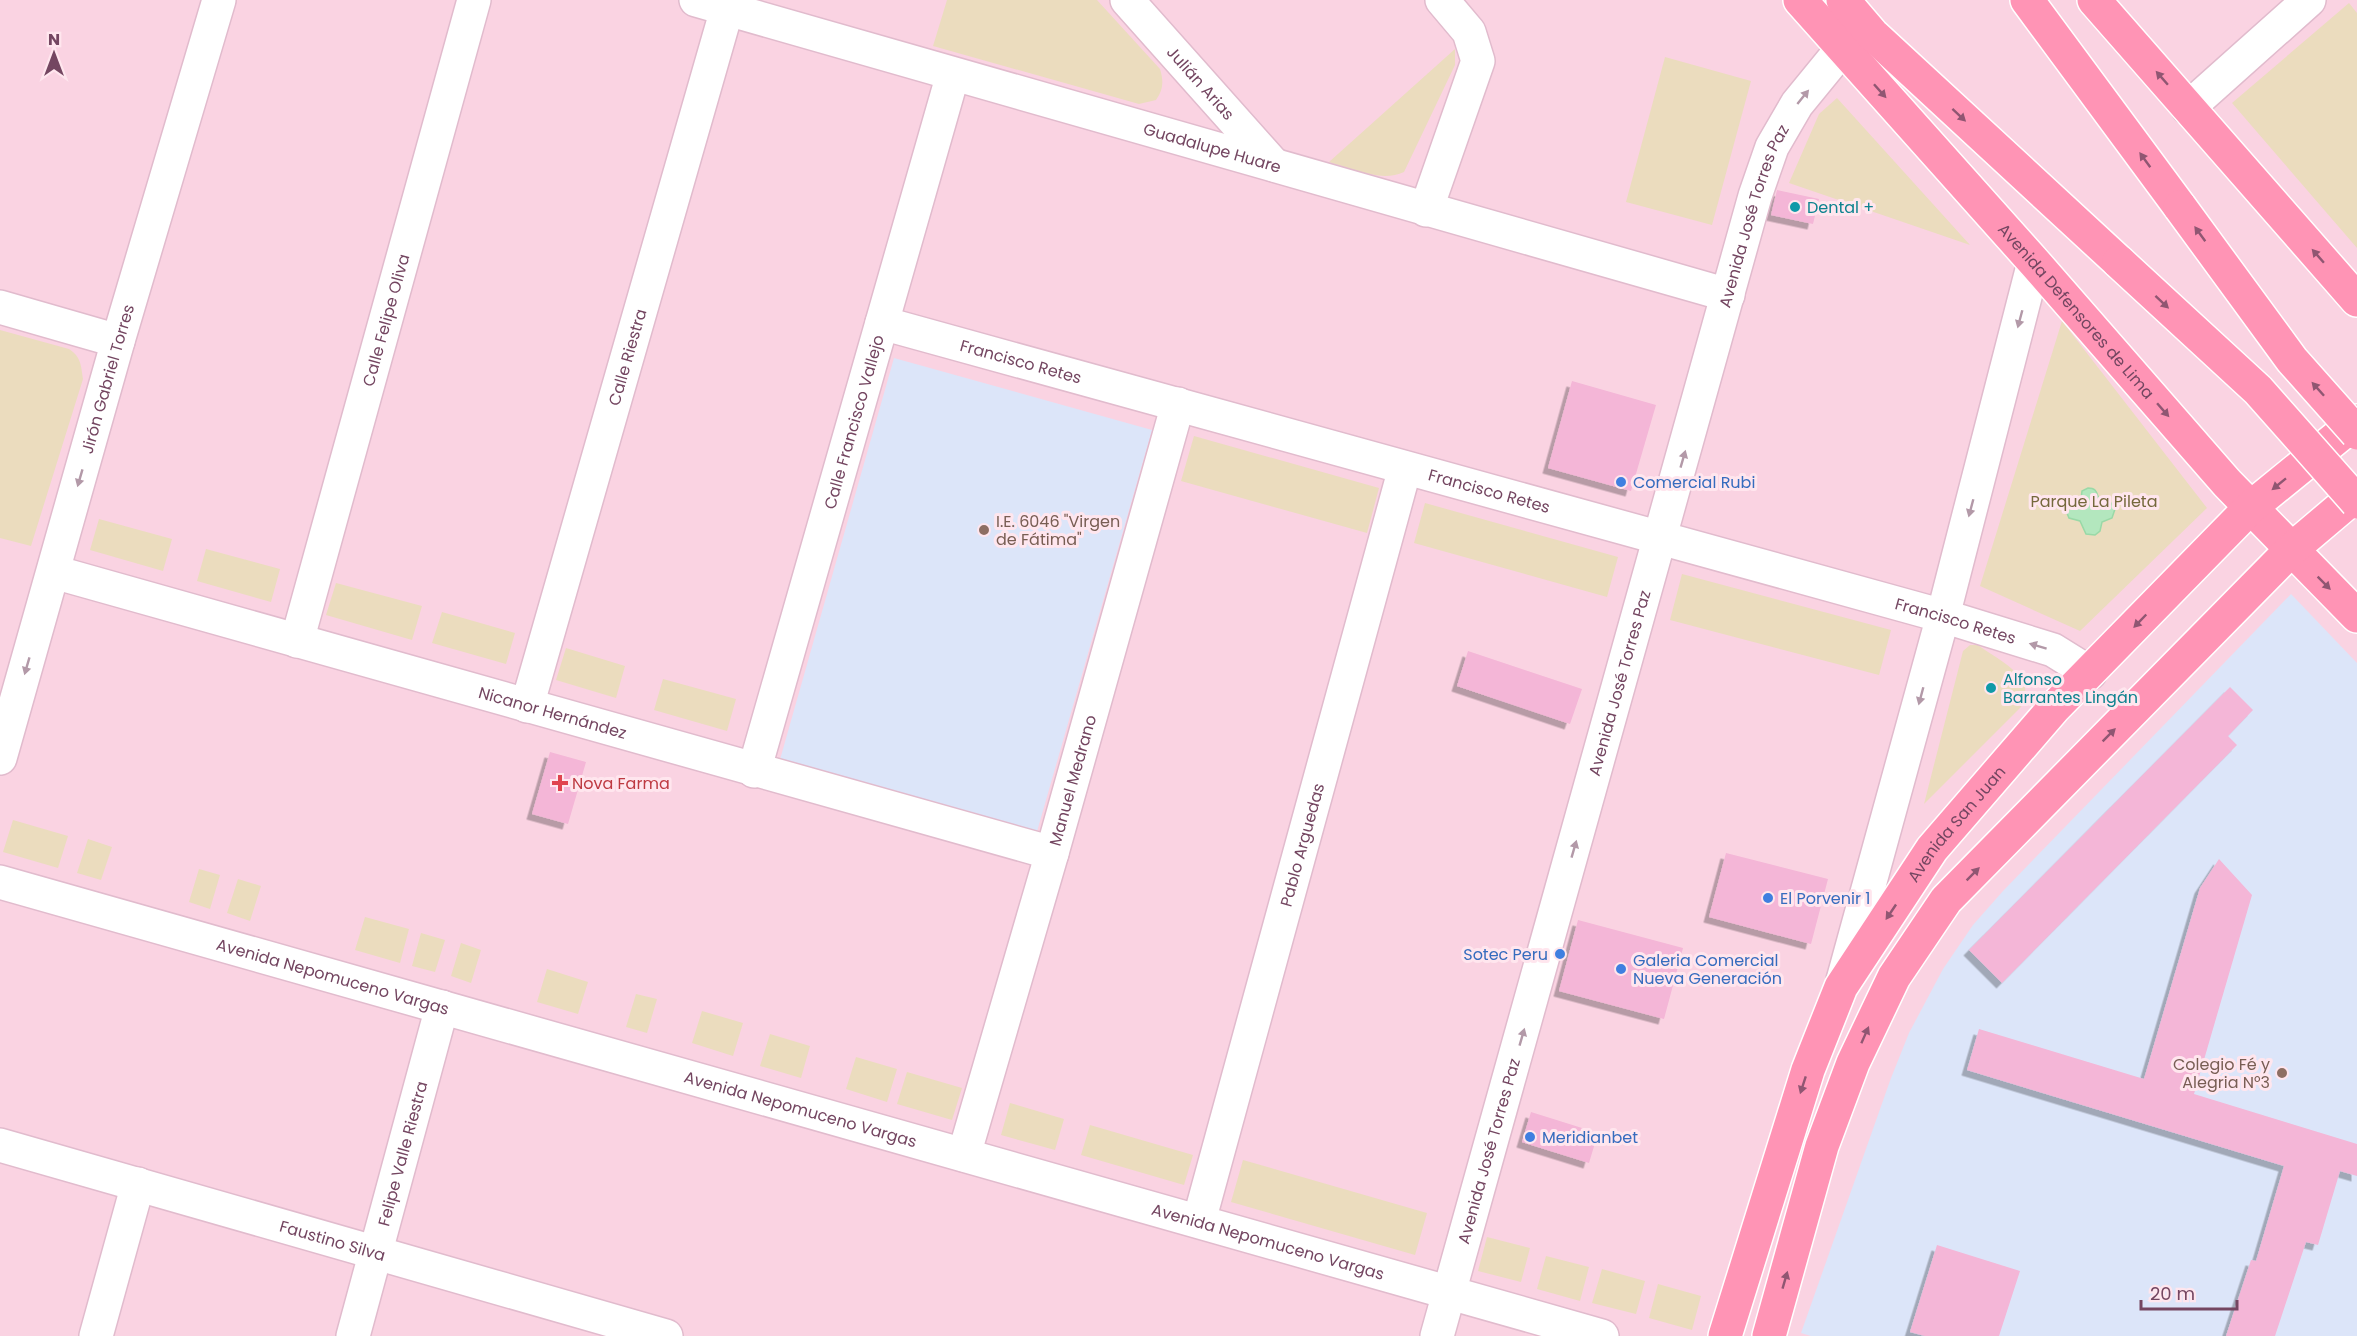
<svg xmlns="http://www.w3.org/2000/svg" width="2357" height="1336" viewBox="0 0 2357 1336" font-family="Poppins,sans-serif">
<defs>
<filter id="shadow"><feDropShadow dx="-5.5" dy="5.5" stdDeviation="0" flood-color="#0004"/></filter>
</defs>
<rect width="100%" height="100%" fill="#fddfe9"/>
<path fill="#fad3e2" d="M0,0H2357V1336H0Z"/>
<path fill="#dce5f9" d="M894,358L1152,430L1036,835L779,763Z
M2291,594L2357,663V1336H1811L1801,1333L1891,1078L1909,1033L1943,969L1973,925L2003,891Z"/>
<path fill="#ebdcbe" d="M947,0H1097L1160,69C1164,82 1163,90 1156,100L1139,104L933,46Z
M2349,3L2357,13V248L2232,103Z
M1455,49V65L1404,172C1381,183 1351,168 1329,162Z
M1665,57L1751,81L1712,225L1626,202Z
M1837,98L1970,245L1789,183L1819,114Z
M2062,321L2207,508L2080,631L1980,586Z
M0,330L69,349C81,357 81,365 83,379L31,546L0,538Z
M1194,436L1379,488L1367,533L1181,481Z
M1425,503L1618,557L1607,597L1414,543Z
M99,519L172,539L163,571L90,550Z
M206,549L280,569L271,602L197,581Z
M1682,574L1891,630L1879,675L1670,620Z
M336,583L422,606L412,640L326,615Z
M442,612L515,633L506,664L432,643Z
M1970,645H1978C1999,661 2039,677 2021,707L1924,804L1963,651Z
M566,648L625,666L616,698L556,680Z
M663,679L736,699L727,731L654,710Z
M13,820L68,836L58,868L3,852Z
M88,839L112,847L101,880L77,873Z
M199,869L220,875L210,909L189,902Z
M238,879L261,886L250,921L227,913Z
M365,917L409,929L400,963L355,950Z
M421,933L445,940L435,972L412,966Z
M461,943L481,950L471,983L451,976Z
M547,969L588,982L578,1014L537,1002Z
M636,994L657,999L647,1033L626,1027Z
M702,1011L743,1023L733,1056L692,1043Z
M770,1034L810,1046L801,1078L760,1066Z
M856,1057L897,1069L887,1102L846,1089Z
M907,1072L962,1088L952,1120L897,1104Z
M1010,1103L1064,1119L1055,1150L1001,1135Z
M1090,1125L1193,1155L1184,1185L1081,1155Z
M1243,1160L1427,1213L1415,1255L1231,1202Z
M1487,1237L1530,1248L1521,1282L1478,1271Z
M1546,1256L1589,1267L1580,1301L1537,1289Z
M1602,1269L1645,1281L1636,1314L1592,1303Z
M1658,1284L1701,1296L1692,1330L1649,1318Z"/>
<path fill="#b3e7be" stroke="#99d9a7" stroke-width="1.5" d="M2088,488C2098,488 2096,494 2100,501L2111,503L2115,509L2112,518L2102,522L2100,531L2095,535L2086,534L2080,521L2069,518L2067,513L2071,505L2081,499L2082,491Z"/>
<path fill="#f4b6d7" filter="url(#shadow)" d="M1777,190L1819,199L1813,224L1771,215Z
M1572,381L1656,405L1631,491L1548,468Z
M1468,651L1582,689L1570,724L1457,686Z
M2230,687L2253,710L2228,736L2237,745L2002,983L1969,950Z
M550,752L586,762L568,824L532,814Z
M1726,853L1828,879L1811,944L1709,917Z
M2219,859L2252,895L2194,1094L2357,1144V1176L2340,1171L2318,1245L2306,1242L2275,1336H2226L2251,1260L2256,1261L2284,1166L1967,1070L1979,1029L2144,1079L2200,888Z
M1578,920L1683,948L1664,1019L1559,991Z
M1531,1112L1598,1133L1589,1163L1522,1142Z
M1937,1245L2020,1271L1999,1336H1925L1910,1332Z"/>
<g fill="none" stroke-linecap="round" stroke-linejoin="round">
<g stroke="#e1bbcd" stroke-width="36">
<g id="minor">
<path id="s1" d="M696,0L1728,295"/>
<path id="s2" d="M1127,0L1274,165"/>
<path d="M2188,108L2309,0"/>
<path d="M1426,210L1478,61L1469,32L1442,0"/>
<path d="M0,307L118,341"/>
<path id="s3" d="M882,323L1943,616L2053,650L2090,673"/>
<path id="s4" d="M54,572L1052,853"/>
<path id="s5" d="M297,641L474,0"/>
<path id="s6" d="M527,706L727,9"/>
<path id="s7" d="M0,758L118,341L219,0"/>
<path id="s8" d="M754,771L953,74"/>
<path id="s9" d="M0,882L1602,1336"/>
<path d="M1843,980L1943,616L2034,262"/>
<path id="s10" d="M0,1145L666,1336"/>
<path id="s11" d="M964,1155L1052,853L1178,404"/>
<path id="s12" d="M1199,1221L1405,468"/>
<path d="M96,1336L138,1184"/>
<path id="s13" d="M353,1336L442,1007"/>
<path id="s14" d="M1437,1336L1755,196L1772,147L1797,104L1842,49"/>
</g>
</g>
<g stroke="#fff" stroke-width="36">
<g id="major">
<path id="s15" d="M1800,0L2034,262L2227,483L2357,616"/>
<path d="M1843,0L1872,34L2119,262"/>
<path d="M2027,0L2180,207"/>
<path d="M2094,0L2357,300"/>
<path id="s16" d="M1725,1336L1808,1070L1841,987L1932,849L2054,708L2250,508L2357,421"/>
<path d="M1769,1336L1822,1146L1853,1063L1894,977L1946,900L2291,550L2357,494"/>
</g>
</g>
<use href="#minor" stroke="#fff" stroke-width="33"/>
<use href="#major" stroke="#ff94b5" stroke-width="33"/>
<g stroke="#fff" stroke-width="36" stroke-linecap="butt">
<path id="major-bridge" d="M2180,207L2292,360L2357,433
M2119,262L2258,390L2357,502"/>
</g>
<use href="#major-bridge" stroke="#ff94b5" stroke-width="33"/>
</g>
<defs><path id="oneway-solid" d="M-6-.8H1V-3.2L6.5 0L1 3.2V.8H-6Z" transform="scale(1.5)"/></defs>
<g fill="#905672">
<use href="#oneway-solid" transform="translate(2162 78) rotate(-131)"/>
<use href="#oneway-solid" transform="translate(1880 91) rotate(48)"/>
<use href="#oneway-solid" transform="translate(1959 115) rotate(43)"/>
<use href="#oneway-solid" transform="translate(2145 160) rotate(-126)"/>
<use href="#oneway-solid" transform="translate(2200 234) rotate(-126)"/>
<use href="#oneway-solid" transform="translate(2318 256) rotate(-131)"/>
<use href="#oneway-solid" transform="translate(2162 302) rotate(43)"/>
<use href="#oneway-solid" transform="translate(2318 389) rotate(-132)"/>
<use href="#oneway-solid" transform="translate(2163 410) rotate(49)"/>
<use href="#oneway-solid" transform="translate(2279 484) rotate(141)"/>
<use href="#oneway-solid" transform="translate(2324 583) rotate(45)"/>
<use href="#oneway-solid" transform="translate(2140 621) rotate(134)"/>
<use href="#oneway-solid" transform="translate(2109 735) rotate(-45)"/>
<use href="#oneway-solid" transform="translate(1973 874) rotate(-45)"/>
<use href="#oneway-solid" transform="translate(1891 912) rotate(124)"/>
<use href="#oneway-solid" transform="translate(1865 1035) rotate(-66)"/>
<use href="#oneway-solid" transform="translate(1803 1085) rotate(108)"/>
<use href="#oneway-solid" transform="translate(1785 1280) rotate(-74)"/>
</g>
<g fill="#b399a8">
<use href="#oneway-solid" transform="translate(1803 97) rotate(-51)"/>
<use href="#oneway-solid" transform="translate(2020 319) rotate(105)"/>
<use href="#oneway-solid" transform="translate(1683 459) rotate(-74)"/>
<use href="#oneway-solid" transform="translate(80 478) rotate(106)"/>
<use href="#oneway-solid" transform="translate(1971 508) rotate(105)"/>
<use href="#oneway-solid" transform="translate(2038 646) rotate(-163)"/>
<use href="#oneway-solid" transform="translate(27 666) rotate(106)"/>
<use href="#oneway-solid" transform="translate(1921 696) rotate(105)"/>
<use href="#oneway-solid" transform="translate(1574 849) rotate(-74)"/>
<use href="#oneway-solid" transform="translate(1522 1037) rotate(-74)"/>
</g>
<g fill="#0f9aa8" stroke="#ffe6ee" stroke-width="2">
<circle cx="1795" cy="207" r="6"/>
<circle cx="1991" cy="688" r="6"/>
</g>
<g fill="#3f7fe0" stroke="#ffe6ee" stroke-width="2">
<circle cx="1621" cy="482" r="6"/>
<circle cx="1768" cy="898" r="6"/>
<circle cx="1560" cy="954" r="6"/>
<circle cx="1621" cy="969" r="6"/>
<circle cx="1530" cy="1137" r="6"/>
</g>
<g fill="#8d6e63" stroke="#ffe6ee" stroke-width="2">
<circle cx="984" cy="530" r="6"/>
<circle cx="2282" cy="1073" r="6"/>
</g>
<path fill="#e0444e" stroke="#ffe6ee" stroke-width="2" d="M557 774h6v6h6v6h-6v6h-6v-6h-6v-6h6z"/>
<g text-anchor="middle" dominant-baseline="central" stroke-width="6" stroke-linejoin="round" paint-order="stroke">
<g font-size="16" fill="#744661" stroke="#ffe6ee">
<text stroke="none"><textPath href="#s2" startOffset="111">Julián Arias</textPath></text>
<text stroke="none"><textPath href="#s1" startOffset="537">Guadalupe Huare</textPath></text>
<text stroke="none"><textPath href="#s14" startOffset="1164">Avenida José Torres Paz</textPath></text>
<text stroke="none"><textPath href="#s15" startOffset="416">Avenida Defensores de Lima</textPath></text>
<text stroke="none"><textPath href="#s5" startOffset="333">Calle Felipe Oliva</textPath></text>
<text stroke="none"><textPath href="#s6" startOffset="363">Calle Riestra</textPath></text>
<text stroke="none"><textPath href="#s3" startOffset="144">Francisco Retes</textPath></text>
<text stroke="none"><textPath href="#s7" startOffset="394">Jirón Gabriel Torres</textPath></text>
<text stroke="none"><textPath href="#s8" startOffset="363">Calle Francisco Vallejo</textPath></text>
<text stroke="none"><textPath href="#s3" startOffset="630">Francisco Retes</textPath></text>
<text stroke="none"><textPath href="#s3" startOffset="1114">Francisco Retes</textPath></text>
<text stroke="none"><textPath href="#s14" startOffset="678">Avenida José Torres Paz</textPath></text>
<text stroke="none"><textPath href="#s4" startOffset="518">Nicanor Hernández</textPath></text>
<text stroke="none"><textPath href="#s11" startOffset="390">Manuel Medrano</textPath></text>
<text stroke="none"><textPath href="#s16" startOffset="568">Avenida San Juan</textPath></text>
<text stroke="none"><textPath href="#s12" startOffset="390">Pablo Arguedas</textPath></text>
<text stroke="none"><textPath href="#s9" startOffset="346">Avenida Nepomuceno Vargas</textPath></text>
<text stroke="none"><textPath href="#s9" startOffset="832">Avenida Nepomuceno Vargas</textPath></text>
<text stroke="none"><textPath href="#s14" startOffset="192">Avenida José Torres Paz</textPath></text>
<text stroke="none"><textPath href="#s13" startOffset="189">Felipe Valle Riestra</textPath></text>
<text stroke="none"><textPath href="#s10" startOffset="346">Faustino Silva</textPath></text>
<text stroke="none"><textPath href="#s9" startOffset="1318">Avenida Nepomuceno Vargas</textPath></text>
</g>
<g font-size="16" fill="#0d838f" stroke="#ffe6ee" text-anchor="start">
<text x="1807" y="207">Dental +</text>
<text x="2003" y="679">Alfonso<tspan x="2003" dy="18">Barrantes Lingán</tspan></text>
</g>
<g font-size="16" fill="#366cbe" stroke="#ffe6ee" text-anchor="start">
<text x="1633" y="482">Comercial Rubi</text>
<text x="1780" y="898">El Porvenir 1</text>
<text x="1548" y="954" text-anchor="end">Sotec Peru</text>
<text x="1633" y="960">Galeria Comercial<tspan x="1633" dy="18">Nueva Generación</tspan></text>
<text x="1542" y="1137">Meridianbet</text>
</g>
<g font-size="16" fill="#75683c" stroke="#ffe6ee">
<text x="2094" y="501">Parque La Pileta</text>
</g>
<g font-size="16" fill="#785e54" stroke="#ffe6ee" text-anchor="start">
<text x="996" y="521">I.E. 6046 "Virgen<tspan x="996" dy="18">de Fátima"</tspan></text>
<text x="2270" y="1064" text-anchor="end">Colegio Fé y<tspan x="2270" dy="18">Alegria N°3</tspan></text>
</g>
<g font-size="16" fill="#be3a42" stroke="#ffe6ee" text-anchor="start">
<text x="572" y="783">Nova Farma</text>
</g>
</g>
<g transform="translate(54 54)" stroke="#ffe6ee" stroke-width="4.5" paint-order="stroke">
<path d="M0-4.5L10 22L0 15L-10 22Z" fill="#744661"/>
<text y="-9" font-size="16" font-weight="bold" text-anchor="middle" fill="#744661">N</text>
</g>
<path d="M2141 1300v9h96v-9" fill="none" stroke="#744661" stroke-width="3"/>
<text x="2150" y="1300" font-size="18" fill="#744661" stroke="#ffe6ee" stroke-width="4.5" paint-order="stroke">20 m</text>
</svg>
